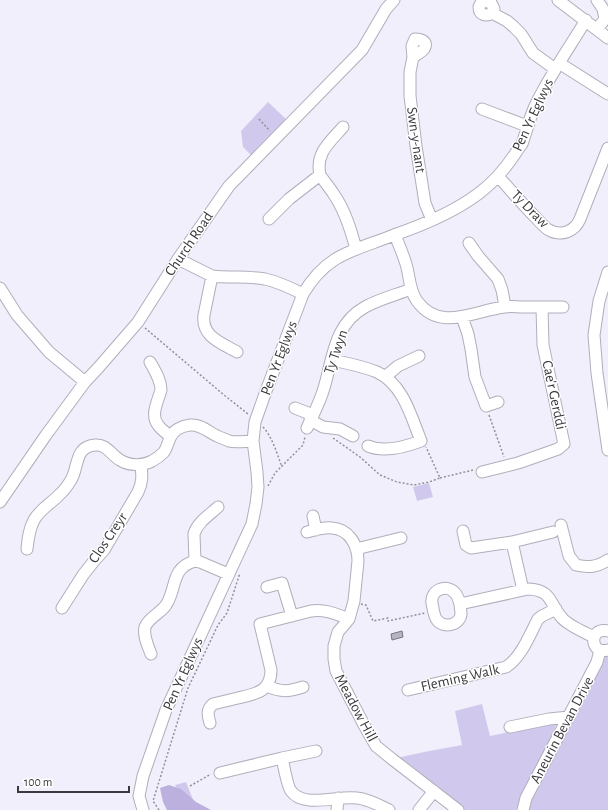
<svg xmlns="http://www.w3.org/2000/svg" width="608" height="810" viewBox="0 0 608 810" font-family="'Alegreya Sans',sans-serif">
<rect width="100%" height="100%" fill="#f1effb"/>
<path fill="#d1c9ed" d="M268,102L287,120L252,156L243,147L241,131Z
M429,483L433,497L417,501L413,487Z
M608,650V810H525L600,665L604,660L606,651Z
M482,704L490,736L557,722L545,757L516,810H458L392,759L424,752L462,745L455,711Z
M186,782L194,802L185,806L175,785Z"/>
<path fill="#bcb0df" d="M169,785L181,789L196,802L211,810H167L163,802L160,788Z"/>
<path fill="#b6b4bf" stroke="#777580" d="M402,631L403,637L392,640L391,634Z"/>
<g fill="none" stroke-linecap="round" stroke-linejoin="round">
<g stroke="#b1aeba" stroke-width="13">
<path id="minor" d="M558,0L608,38
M492,13C486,17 479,15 479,7L481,3L487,1L491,3L494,9L492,13L507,21L514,27L521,34L533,53L555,69
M597,29L605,19L603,9L597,0
M413,57C416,55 422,52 424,49C429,41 420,39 415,39L412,46L413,57L410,72V96L416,146L425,203L432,220
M559,63L608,94
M482,109L527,126
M320,175C324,181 329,187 333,193C345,210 351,230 356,249
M498,176C511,191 524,206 538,220C541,223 545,228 549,230C562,237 575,231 580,219L608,148
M269,219L289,199L320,175C315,153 330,142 343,127
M395,235C399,245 403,254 406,264C410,277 409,290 417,301C440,333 475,310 505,307C511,306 517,307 523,307C536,307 550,307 563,307
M469,243L478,256L498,279L502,290L505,306
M178,259L212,276
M608,272L599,301L594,335L597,373L608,450
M0,288L17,315L49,352L85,382
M462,317L468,334L471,349L475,377L486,406L498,402
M237,352C222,343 201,337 204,315L212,276C230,278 248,276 265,279C279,282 291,288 303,294
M332,360C347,363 362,366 377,372C403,384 411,416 421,441C405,447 384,453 368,446
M150,362C155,371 161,380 161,390C158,401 150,415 158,425C161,429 166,433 170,436
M385,377L398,366L419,356
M295,408L313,415
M310,420L323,427L340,429L353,436
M307,428C313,415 320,402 324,388C333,358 334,324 365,307C379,299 396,295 411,289
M482,472L518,463L558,449L564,444L543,345L542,307
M0,502L46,435L85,382L99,367L138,322L178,259L229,186L362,50L386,9L394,0
M218,507C209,515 197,523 194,534L195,561L200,562L228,574
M313,516L316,530
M561,525L569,556L576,565C589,568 597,567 608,560
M463,531L466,545L471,548L512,542
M307,532C315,530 323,527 332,528C349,529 358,545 358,561L354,601L349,619L338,632L334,646V659L336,671L364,725L376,746L392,759L458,810
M27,549C28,539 29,529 34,520C40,509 52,503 60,494C65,490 68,485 71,480C79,467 74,447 95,445C107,444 111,455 120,460C129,466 143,466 152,461C156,459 161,455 164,452C167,448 168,442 170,438C173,430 182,426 190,425C201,424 208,432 217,436C221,438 225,439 229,441C236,443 246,441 253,441
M356,549L401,538
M267,587L282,583L292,616
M523,590L512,542L553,532
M460,604C460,607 461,611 461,614C460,625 444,629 437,620C434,617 433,608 432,603C430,590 447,583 455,593C458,596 459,601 460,604L528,589C553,590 549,604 562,618C569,626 584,632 594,637
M62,608L83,575L94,561L104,550L138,492C143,482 142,475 141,465
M608,631C589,626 589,655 608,650
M151,654C148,646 143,636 145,627C149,617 161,613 166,605C177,589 170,568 195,561
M266,686C282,692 287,692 303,687
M408,690L506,667C521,658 530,634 538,619L542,616L556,609
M210,723C208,716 206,710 213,704C221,702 230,700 238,698C255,694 271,692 271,670L260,624L311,611C325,609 336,614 349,619
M510,727L549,719L569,717
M282,758L316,751
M220,773L282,758C284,766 287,786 291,791C304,809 338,795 357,798C368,799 379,805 389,810
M143,810L139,796L143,776L166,710L252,524L256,504L258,487L257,472L253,441L255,422L266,391L303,294C327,253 354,251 394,235C423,225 454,212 478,194C493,183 505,169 515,154C517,150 520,147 522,144C527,130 530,116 536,104C550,75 569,48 586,20
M337,810L338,798
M419,810L434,791
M523,810L526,798L597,662L600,650"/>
</g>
<path stroke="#929099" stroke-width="1.5" stroke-dasharray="2 2" stroke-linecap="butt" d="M259,119L270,131
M145,328L224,395L248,414
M489,415L504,457
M263,427C273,438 277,454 282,467
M333,438L360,457L380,475L397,482L414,485L429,482L440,478L426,447
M440,478L473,470
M268,486L275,473L303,445L305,437
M361,604L366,605L373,621L388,618V621L425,613
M190,786L211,774
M159,810L153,801L188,688L218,625L227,613L240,573"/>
<use href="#minor" stroke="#fff" stroke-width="11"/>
</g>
<g text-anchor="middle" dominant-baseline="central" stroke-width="3" stroke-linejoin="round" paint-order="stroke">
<g font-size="15" fill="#3a393e" stroke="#fff">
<text transform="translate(533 115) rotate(-65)">Pen Yr Eglwys</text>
<text transform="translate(416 140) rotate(82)">Swn-y-nant</text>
<text transform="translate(530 209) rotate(45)">Ty Draw</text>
<text transform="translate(189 244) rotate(-56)">Church Road</text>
<text transform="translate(336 352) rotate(-71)">Ty Twyn</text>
<text transform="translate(279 358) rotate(-69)">Pen Yr Eglwys</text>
<text transform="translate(554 395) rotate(78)">Cae'r Gerddi</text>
<text transform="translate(108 538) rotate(-56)">Clos Creyr</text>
<text transform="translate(183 674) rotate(-66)">Pen Yr Eglwys</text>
<text transform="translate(460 678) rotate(-13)">Fleming Walk</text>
<text transform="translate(356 708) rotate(62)">Meadow Hill</text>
<text transform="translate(562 730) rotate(-62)">Aneurin Bevan Drive</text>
</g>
</g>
<path d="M18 786v6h111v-6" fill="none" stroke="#3a393e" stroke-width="2"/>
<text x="24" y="786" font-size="12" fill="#3a393e" stroke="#ffffff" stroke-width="3" paint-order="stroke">100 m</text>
</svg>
